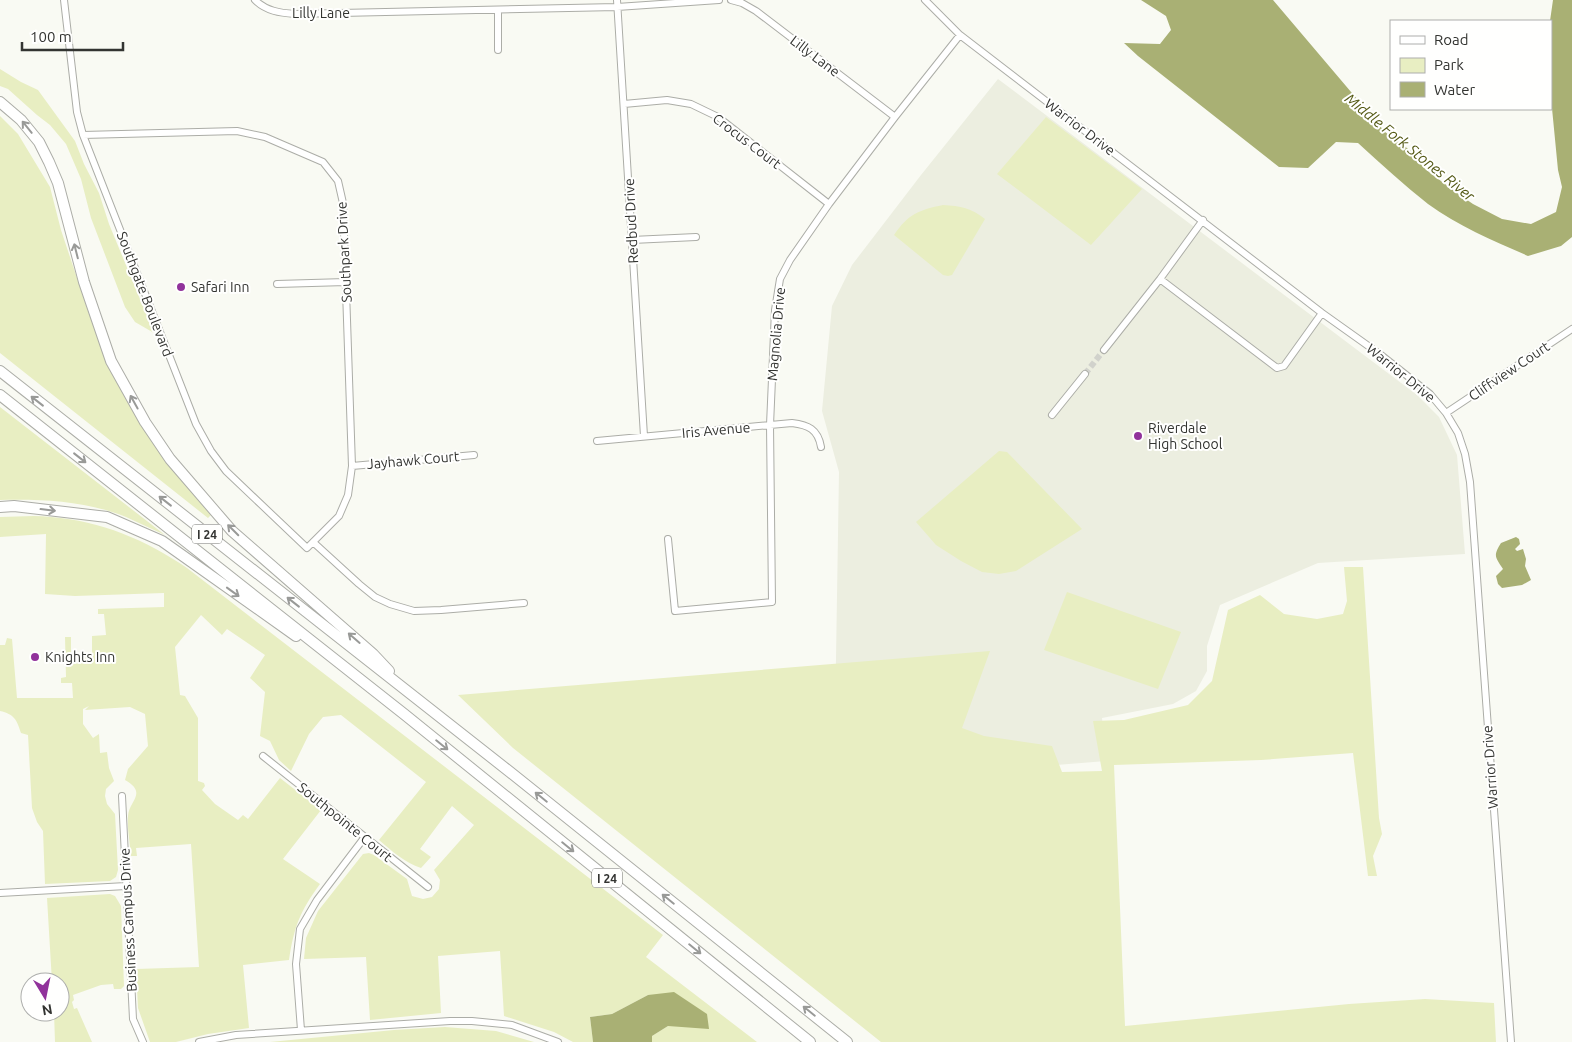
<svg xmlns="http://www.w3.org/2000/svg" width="1572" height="1042" viewBox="0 0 1572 1042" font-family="Ubuntu,sans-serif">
<rect width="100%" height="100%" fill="#f9faf3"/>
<path fill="#eceee0" d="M998,79L1417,395L1439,417L1457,455L1465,554L1318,563L1220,605L1207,646V671L1196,691L1173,704L1102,718L1106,761L834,783L839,472L822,411L832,306L852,265L921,175Z"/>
<path fill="#e8eec2" d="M0,69L21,82L38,90L75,141L84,164L99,193L109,224L154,333L135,322L125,307L91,218L81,179L66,144L50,125L37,115L8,89L0,86Z
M0,116L18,134L50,187L61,230L89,314L113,373L150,436L175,473L211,515L208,518L0,353Z
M1046,117L1142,189L1091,245L997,174Z
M943,205C961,206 971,208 985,219L952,275L948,276L943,275L894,235C908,214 919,210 943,205Z
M0,407L165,535C152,529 139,523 126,517C86,501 43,499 0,500Z
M999,451L1007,452L1082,529L1016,571L999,574L982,572L961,561L936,545L916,522Z
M0,517C17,517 34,515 51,517C101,521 146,540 187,568L663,935L646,957L757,1042H652V1036L668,1026L648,995L612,1014L590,1017L593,1042H573L554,1032L504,1016L500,951L438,956L441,1013L370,1020L366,957L304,959L306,938L318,911L363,854L369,853L374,855L407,879L412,896L423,899L432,897L439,889L440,880L434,870L474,825L452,806L420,849L431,857L421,868C405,863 392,851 379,840L426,782L341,715L323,717L309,734L291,771L279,760L270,741L260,736L265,692L250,678L265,655L227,629L222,635L201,615L175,647L180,695L185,696L198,718V781L204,783L205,786L202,790L215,804L238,820L243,815L248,819L280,778L321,810L283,859L320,884C300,911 294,927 289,960L243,965L249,1028L208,1034L176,1042H150L138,1008L136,969L199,967L191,844L136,848L137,856H131C130,843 127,829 128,816C129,801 148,793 125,780L128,769L148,746L145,714L130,707L85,710L89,706L83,709V724L93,738L99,734L100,753L107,752L109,768L114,781L106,789L105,796L107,804L115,814L118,870L116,877L110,881L45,884L43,831L37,822L32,808L28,735L21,733C17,720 14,714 0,711V645H5L7,638L12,639L17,698H73L72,683H61V678L66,677L65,637H71V654L92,653V636L106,635L104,614H98V609L164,607V593L75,596L45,594L46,534L0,537Z
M1344,567H1363L1379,818L1382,834L1373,856L1377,876H1368L1353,753L1261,760L1114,765L1125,1026L1349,1004L1425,999L1494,1003L1496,1042H881L513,748L458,695L990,651L962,728L984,736L1052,746L1062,772L1102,771L1093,721L1124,720L1188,705L1212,681L1228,610L1260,595L1284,614L1317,619L1343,614L1347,601Z
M1067,592L1181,632L1158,689L1044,650Z
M110,894L115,896L121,906L124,986L121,989H114L113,984L101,985L73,995L74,1000L72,1002L74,1009L77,1008L92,1042H55L54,1012H60V982H52L47,898Z
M445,1027L496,1031L534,1042H270L394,1030Z"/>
<path fill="#a9b074" d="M1141,0H1273L1385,132L1411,151L1425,169L1457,193L1473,204L1502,219L1531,224L1556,212L1562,187L1558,170L1551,98L1550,21L1553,0H1572V237L1561,246L1528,256C1494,241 1458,226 1428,204C1404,185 1381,164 1358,143L1336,142L1308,168L1279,167L1138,56L1124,43L1160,44L1171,30L1166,16Z
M1516,537L1519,539L1520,544L1515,549L1517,551L1523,549L1526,559L1525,566L1531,580L1522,585L1502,588L1498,584L1496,576L1503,569C1495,557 1493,556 1501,543Z
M674,992L707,1014L709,1029L668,1026L652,1036V1042H593L590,1017L612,1014L648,995Z"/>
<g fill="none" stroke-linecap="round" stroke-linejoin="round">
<path stroke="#d1d2cc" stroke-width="6" stroke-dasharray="6 3" stroke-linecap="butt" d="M1085,374L1104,350"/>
<g stroke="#acada7" stroke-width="8">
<path id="minor" d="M64,0L77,112L83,135L196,424L211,451L226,471L307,548L339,516L348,495L352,466L343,203L338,181L323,162L265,137L237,131L83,135
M255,0C266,11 280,13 295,14L617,7L719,0
M617,0L644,436
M731,0L742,3L756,11L895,117
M925,0L960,35L1322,313L1381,355L1430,394L1446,413L1458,433L1465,454L1470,482L1511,1042
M498,50V10
M624,104L667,100L691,104L718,117L829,204
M632,240L696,237
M1160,279L1277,368L1284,366L1322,313
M277,284L346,282
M1104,350L1160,279L1203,220
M1446,413L1572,329
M1052,415L1085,374
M597,441L792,423C808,425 818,429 821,447
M352,466L474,455
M668,539L675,611L772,602L770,425L775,310L780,279L790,260L829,204L895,117L960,35
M313,542L359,584L375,597L390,604L414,611L441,610L524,603
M263,756L428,887
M122,796L133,1019L143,1042
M0,893L126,886
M301,1030L296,964L300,929L317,900L364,838
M199,1042L236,1035L450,1021H472L512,1025L558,1042"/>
</g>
<g stroke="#acada7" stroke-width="12">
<path id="highway" d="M0,102L21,120L39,142L49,162L58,183L84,282L111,361L145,422L170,459L232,531L373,654L389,671
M0,371L510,772L847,1042
M0,395L404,714L810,1042
M0,507L14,506L107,517L162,541L296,636"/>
</g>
<use href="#minor" stroke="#fff" stroke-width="6"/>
<use href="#highway" stroke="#fff" stroke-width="10"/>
</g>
<defs><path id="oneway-shaft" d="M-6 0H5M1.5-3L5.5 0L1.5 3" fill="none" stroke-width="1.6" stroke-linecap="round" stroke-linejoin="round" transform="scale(1.25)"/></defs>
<g stroke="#999a98">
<use href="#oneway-shaft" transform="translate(27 127) rotate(-129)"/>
<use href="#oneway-shaft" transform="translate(76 251) rotate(-104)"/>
<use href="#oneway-shaft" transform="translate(37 401) rotate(-142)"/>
<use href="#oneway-shaft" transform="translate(134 402) rotate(-119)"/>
<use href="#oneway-shaft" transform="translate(80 458) rotate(38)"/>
<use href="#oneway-shaft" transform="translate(165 501) rotate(-142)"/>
<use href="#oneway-shaft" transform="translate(48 510) rotate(7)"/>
<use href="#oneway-shaft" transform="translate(233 530) rotate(-135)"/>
<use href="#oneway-shaft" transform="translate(233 592) rotate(36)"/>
<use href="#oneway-shaft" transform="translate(293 602) rotate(-142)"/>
<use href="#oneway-shaft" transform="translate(354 638) rotate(-139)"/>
<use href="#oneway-shaft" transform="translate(442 745) rotate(39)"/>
<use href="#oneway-shaft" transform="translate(541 797) rotate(-141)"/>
<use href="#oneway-shaft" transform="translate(568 847) rotate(39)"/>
<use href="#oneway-shaft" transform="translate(668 899) rotate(-141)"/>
<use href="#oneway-shaft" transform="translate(695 949) rotate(39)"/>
<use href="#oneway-shaft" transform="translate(809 1011) rotate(-141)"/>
</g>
<g fill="#91329b" stroke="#fffffe" stroke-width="2">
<circle cx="181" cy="287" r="5"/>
<circle cx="1138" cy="436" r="5"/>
<circle cx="35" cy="657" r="5"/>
</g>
<g text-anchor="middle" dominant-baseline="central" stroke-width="4" stroke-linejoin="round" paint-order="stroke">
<g fill="#fffffe" stroke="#70716e" stroke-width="1">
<rect x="192" y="524.5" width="30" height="19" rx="4"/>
<rect x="592" y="868.5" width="30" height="19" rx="4"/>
</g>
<g font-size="12" font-weight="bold" fill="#333431">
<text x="207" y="534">I 24</text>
<text x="607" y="878">I 24</text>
</g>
<g font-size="14" fill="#333431" stroke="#fffffe">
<text x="321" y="13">Lilly Lane</text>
<text transform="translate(815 56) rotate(37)">Lilly Lane</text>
<text transform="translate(1080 127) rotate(37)">Warrior Drive</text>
<text transform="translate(747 141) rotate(37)">Crocus Court</text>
<text transform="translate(631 221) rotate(-93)">Redbud Drive</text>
<text transform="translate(344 252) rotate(-93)">Southpark Drive</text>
<text transform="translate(145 294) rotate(69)">Southgate Boulevard</text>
<text transform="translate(776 334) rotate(-85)">Magnolia Drive</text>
<text transform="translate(1509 371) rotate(-34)">Cliffview Court</text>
<text transform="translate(1401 373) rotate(39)">Warrior Drive</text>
<text transform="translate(716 430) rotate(-5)">Iris Avenue</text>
<text transform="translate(413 460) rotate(-5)">Jayhawk Court</text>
<text transform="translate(1490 767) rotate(-94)">Warrior Drive</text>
<text transform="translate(345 822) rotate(39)">Southpointe Court</text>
<text transform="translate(128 920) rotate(-93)">Business Campus Drive</text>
</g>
<g font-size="14" fill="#333431" stroke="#fffffe" text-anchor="start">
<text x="191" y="287">Safari Inn</text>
<text x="1148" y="428">Riverdale<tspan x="1148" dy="16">High School</tspan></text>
<text x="45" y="657">Knights Inn</text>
</g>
<g font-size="15" font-style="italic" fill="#555a16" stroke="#fffffe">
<text transform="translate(1410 147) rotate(39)">Middle Fork Stones River</text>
</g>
</g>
<rect x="1390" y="20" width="162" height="90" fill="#fffffe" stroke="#adaeac"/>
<rect x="1400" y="36" width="25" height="8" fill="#ffffff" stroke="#adaeac"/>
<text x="1434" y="45" font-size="15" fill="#333431">Road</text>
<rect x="1400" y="58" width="25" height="15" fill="#e8eec2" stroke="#adaeac"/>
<text x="1434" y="70" font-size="15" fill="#333431">Park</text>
<rect x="1400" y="82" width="25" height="15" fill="#a9b074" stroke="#adaeac"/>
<text x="1434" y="95" font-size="15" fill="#333431">Water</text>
<g transform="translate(45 997) rotate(170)"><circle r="24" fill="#fffffe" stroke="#adaeac"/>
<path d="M0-4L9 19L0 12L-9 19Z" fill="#91329b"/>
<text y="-8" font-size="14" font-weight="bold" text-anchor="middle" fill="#333431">N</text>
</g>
<path d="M22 42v8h101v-8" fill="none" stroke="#333431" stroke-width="2.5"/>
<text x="30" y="42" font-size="15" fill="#333431" stroke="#fffffe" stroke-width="4" paint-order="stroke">100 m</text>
</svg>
